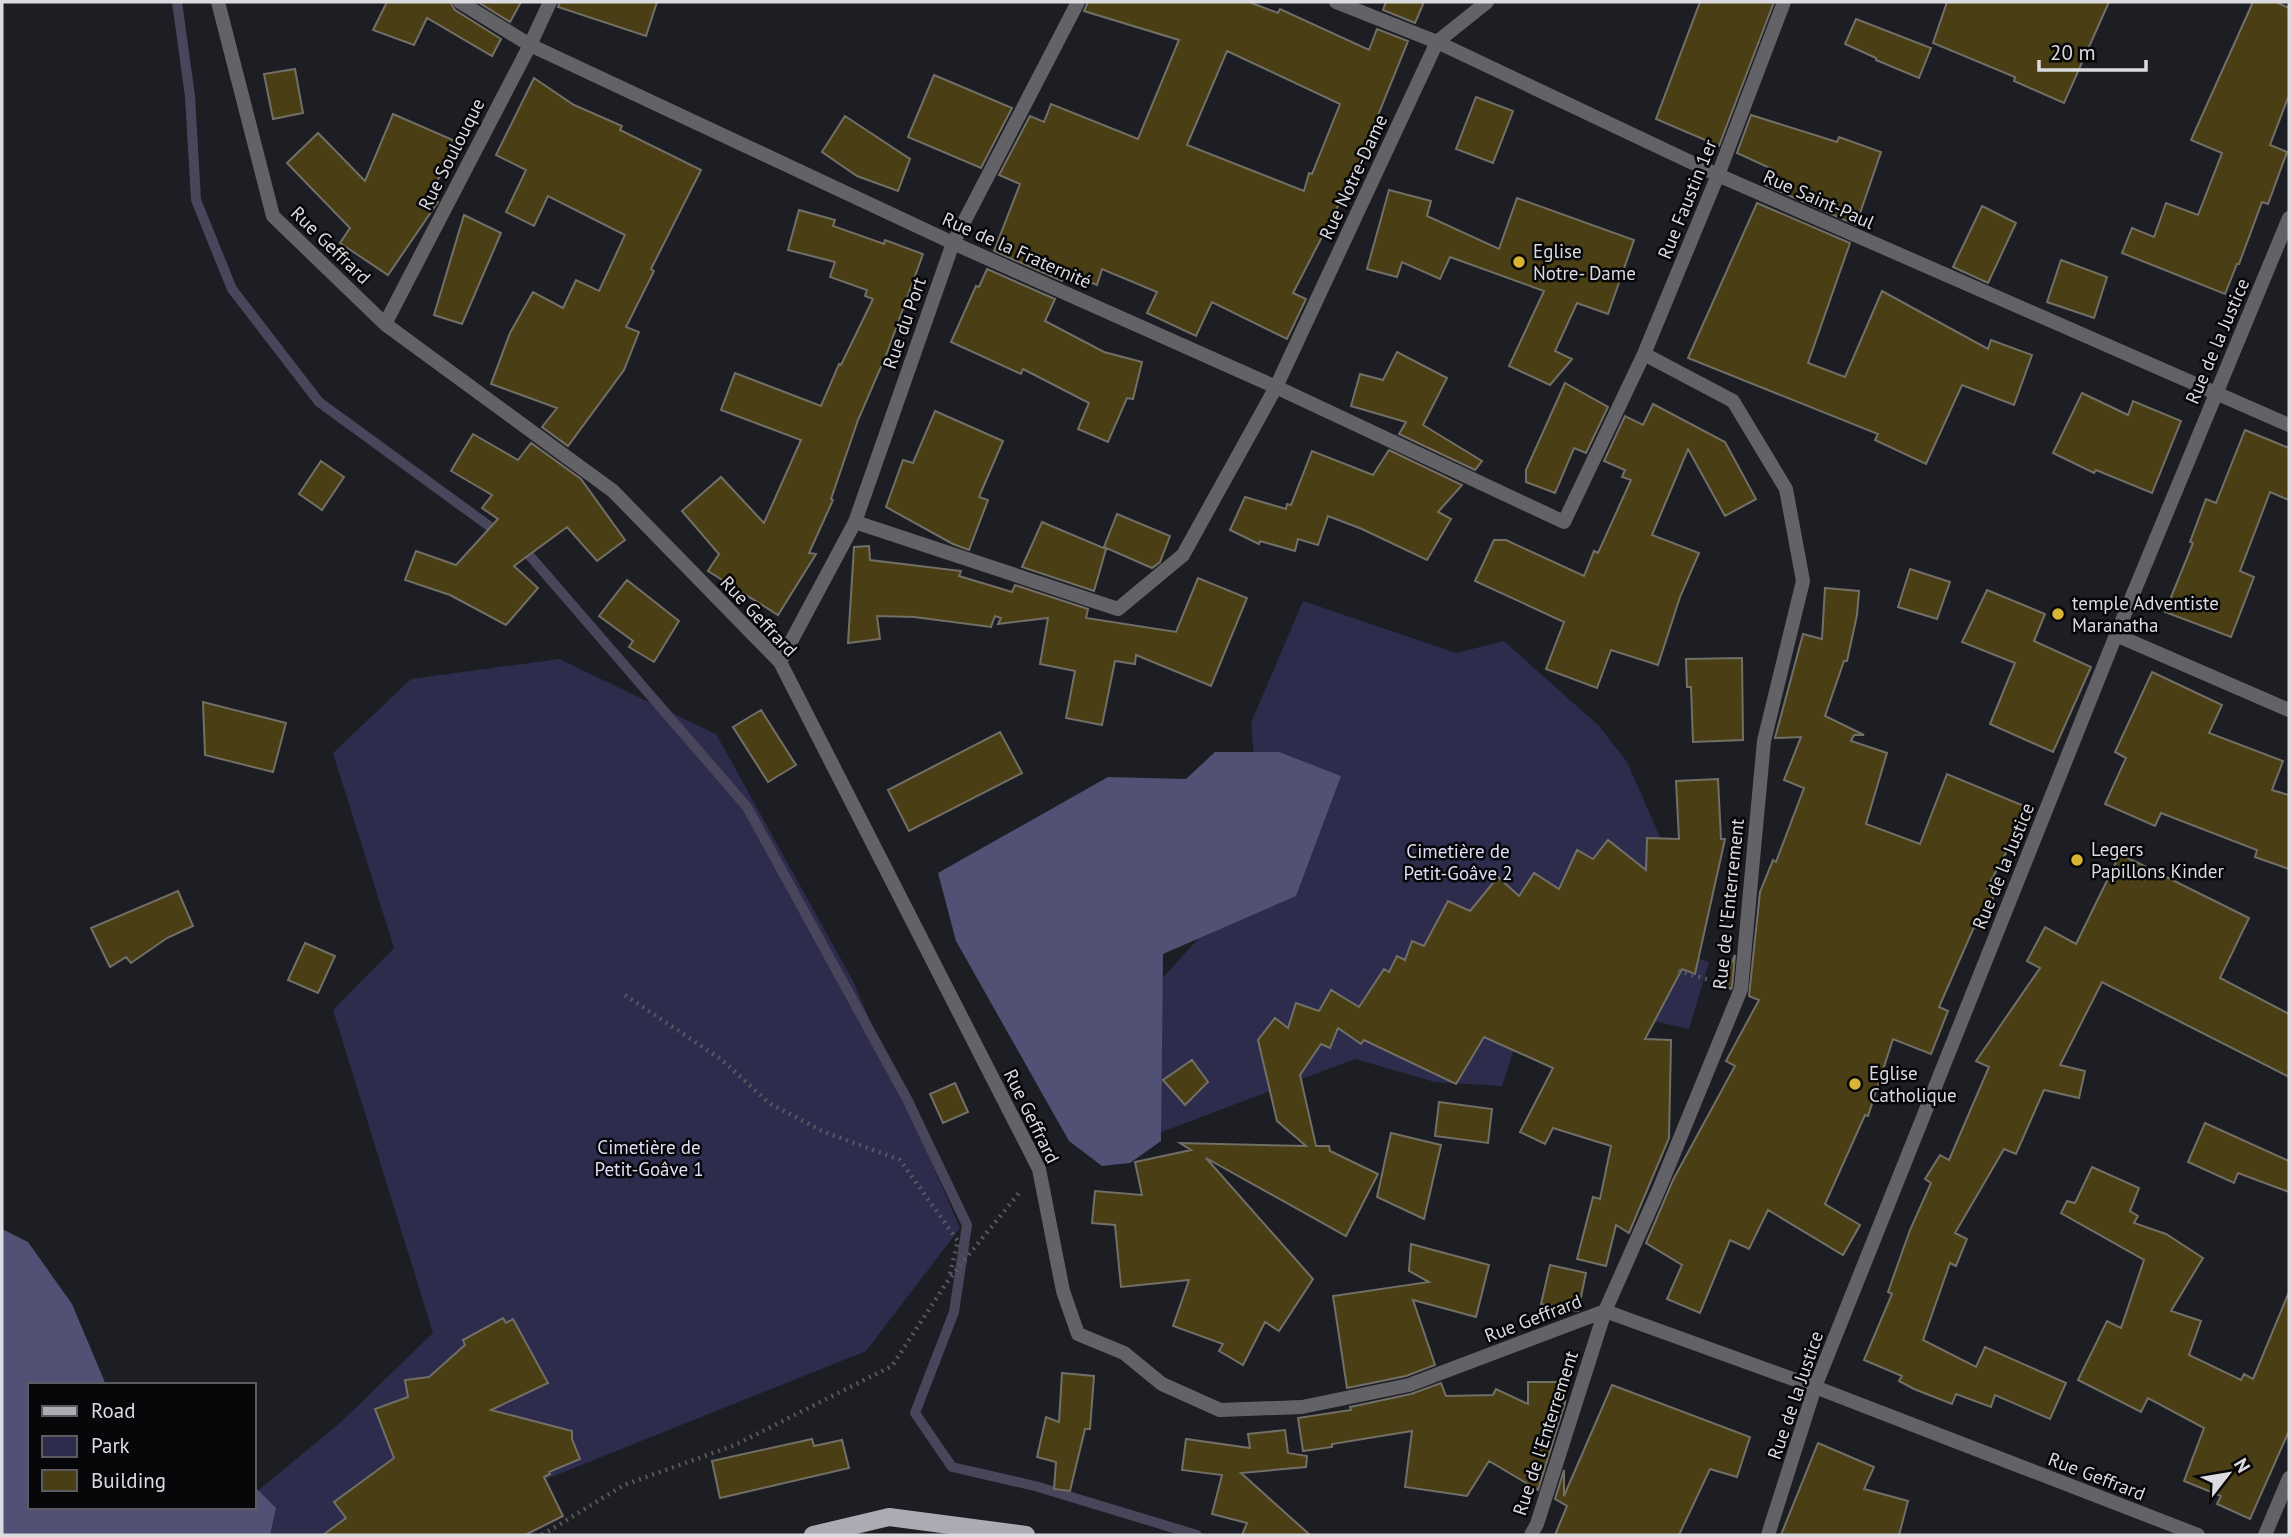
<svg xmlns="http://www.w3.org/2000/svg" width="2291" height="1537" viewBox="0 0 2291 1537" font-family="'PT Sans',sans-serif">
<rect width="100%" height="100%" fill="#1d1d24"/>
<path fill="#2e2c4d" d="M1303,601L1456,653L1504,641L1599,726L1627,762L1667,853L1655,943L1709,962L1689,1029L1658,1022L1514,1049L1502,1086L1435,1082L1355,1059L1159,1133L1102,1045L1264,866L1251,723Z
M559,659L716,734L853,981L960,1228L866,1351L539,1482L462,1535H216L254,1507V1494L341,1422L433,1333L333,1010L394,948L333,753L411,679Z"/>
<path fill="#515075" d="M1215,752H1279L1341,776L1296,896L1163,954L1161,1141L1130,1163L1102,1166L1069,1141L956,941L938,873L1108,777L1186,779Z
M2,1229L28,1242L72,1304L106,1385H30V1507H254V1486L276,1508L270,1535H2Z"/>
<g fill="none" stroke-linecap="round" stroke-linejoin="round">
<path stroke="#49465c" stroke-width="10" d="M177,2L190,96L196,200L232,289L319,402L500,534
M519,548L530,556L747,807L907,1099L967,1225L954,1312L915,1413L952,1467L1035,1486L1197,1535"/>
</g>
<path fill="#4a3e15" stroke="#726f67" stroke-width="2" fill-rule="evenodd" d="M387,2H450L455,10L501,39L492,56L427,18L414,45L373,30Z
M478,2H521L510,22Z
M560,2H657L646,36L558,7Z
M1088,2H1249L1278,13L1280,9L1369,50L1377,29L1408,41L1353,177L1293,293L1306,299L1287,339L1212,302L1196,336L1147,313L1157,292L1102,269L1097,285L1066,273L1062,281L994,251L1020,184L999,175L1030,116L1044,122L1051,104L1138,139L1179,40L1084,11ZM1227,51L1340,104L1312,174L1309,173L1304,191L1187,145Z
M1386,2H1424L1415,23L1383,10Z
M1700,2H1774L1719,146L1656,119Z
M1947,2H2109L2064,103L2014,81L2015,77L1933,43Z
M2253,2H2276L2289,8V95L2270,145L2287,152L2268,204L2262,202L2239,264H2237L2225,294L2122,253L2132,228L2154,237L2166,203L2198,215L2222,153L2191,140Z
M1856,19L1931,48L1919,78L1876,60V58L1845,44Z
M295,69L303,113L273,119L264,74Z
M934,75L1012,108L981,168L908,137Z
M534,78L574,105L622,126L620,130L701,170L651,269L654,271L626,327L639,332L624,370L568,446L542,427L557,408L491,384L510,333L533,292L563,308L576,280L599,291L625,235L548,196L534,226L506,212L526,170L496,155Z
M1476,97L1513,111L1493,163L1456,149Z
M393,114L455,141L430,198L438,202L388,275L340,243L350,228L287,163L318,133L365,181Z
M1751,115L1837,142L1839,137L1881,152L1856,225L1765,185L1772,169L1737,153Z
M845,116L910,159L898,191L857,176L822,152Z
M1389,190L1431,201L1427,216L1499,249L1517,198L1634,240L1608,314L1577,303L1555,351L1572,359L1550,385L1509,366L1544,291L1450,257L1440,279L1402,262L1397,277L1367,269Z
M1757,203L1850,243L1808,363L1845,377L1882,291L1988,349L1991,340L2032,355L2014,405L1962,385L1926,464L1875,440L1878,434L1688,358Z
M1982,206L2016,223L1988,283L1953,267Z
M799,210L835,220L833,226L884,244L885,240L923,254L887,353L858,420L831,499L833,500L809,553L816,554L778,615L708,571L719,554L682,511L721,477L764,523L801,440L721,410L735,373L821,406L839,364L841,365L873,299L865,296L867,290L830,277L835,262L788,250Z
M464,215L501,233L462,324L434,315Z
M2061,260L2107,277L2094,318L2047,302Z
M987,269L1055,299L1045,321L1104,352L1142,362L1133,399L1127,398L1108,442L1078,429L1089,403L1023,369L1021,374L951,342L976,286L979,287Z
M1397,352L1447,378L1423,425L1482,461L1475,470L1399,434L1406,422L1351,406L1360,374L1383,380Z
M1565,383L1608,407L1586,453L1574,448L1555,493L1526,482V470Z
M2082,393L2128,415L2133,401L2181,421L2152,493L2096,470L2094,473L2053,453Z
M1653,404L1725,442L1756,499L1725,516L1688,449L1652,535L1699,553L1680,597L1658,665L1611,650L1597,688L1546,669L1564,622L1475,581L1494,540H1506L1584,576L1594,551L1598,553L1631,480L1622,477L1625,470L1604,461L1625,416L1643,425Z
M935,411L1003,441L979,497L988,500L969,550L953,544L886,507L903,460L913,463Z
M2245,430L2289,448V500L2270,492L2240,571L2254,577L2231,637L2165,612L2193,543L2190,542L2206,499L2216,503Z
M473,434L518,460L531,443L581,479L625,540L597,561L567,527L514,566L538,588L506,625L450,595L405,580L416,551L456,565L498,519L482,508L492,495L451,471Z
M1389,450L1462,485L1438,512L1451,519L1427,560L1362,529L1328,516L1318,545L1298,539L1295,551L1260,541L1259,544L1230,530L1245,497L1286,509L1287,504L1291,505L1312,451L1373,475Z
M321,461L344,477L322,510L299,494Z
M1117,514L1170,536L1160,562L1152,568L1104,547Z
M1042,522L1106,549L1094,591L1022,567Z
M869,546L870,560L961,571L959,576L1012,592L1015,585L1088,609L1086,618L1176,632L1198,578L1247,598L1211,686L1136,655L1135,664L1115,661L1102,725L1066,718L1075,671L1040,664L1048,618L998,624L1001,618L995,616L991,627L914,617L877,616L880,639L848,643L854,547Z
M1910,569L1950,582L1937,619L1898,607Z
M627,580L679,621L654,662L629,647L633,641L599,616Z
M1825,588L1859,591L1857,615L1847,661H1844L1825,716L1864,735H1854L1851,741L1887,753L1866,824L1920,844L1947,774L2024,806L2006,853L1987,888L1995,891L1983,930L1974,927L1939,1007L1948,1011L1931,1054L1893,1039L1868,1116L1865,1115L1825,1204L1860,1225L1843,1255L1768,1210L1749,1249L1730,1240L1700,1313L1667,1299L1682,1265L1646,1243L1673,1180L1735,1066L1726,1061L1759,1000L1749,996L1760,892L1773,860L1776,862L1804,788L1784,780L1801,737L1775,738L1803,634L1822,639Z
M1987,590L2045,614L2034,641L2091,667L2053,752L1990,724L2015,663L1962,642Z
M1742,658L1743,740L1693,742L1691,687H1687L1686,659Z
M2152,672L2222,705L2209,733L2283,761L2272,790L2289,795V869L2255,857L2257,850L2161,813L2155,826L2105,804L2126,758L2115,752Z
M203,702L286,723L273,772L205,755Z
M761,710L796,765L768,782L733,727Z
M1000,732L1022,773L909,831L888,790Z
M1718,779L1721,839H1725L1695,974L1682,969L1645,1039L1671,1040L1669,1138L1629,1233L1616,1225L1606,1266L1577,1259L1593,1197L1600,1199L1611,1146L1553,1128L1545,1144L1520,1132L1553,1068L1484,1037L1456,1084L1364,1040L1361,1044L1338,1028L1330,1048L1321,1044L1300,1075L1316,1146H1329L1330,1151L1378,1174L1346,1236L1206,1158L1313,1279L1279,1331L1265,1322L1243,1365L1219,1351L1223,1344L1173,1326L1189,1280L1121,1287L1115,1225L1092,1223L1095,1191L1142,1195L1135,1162L1191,1150L1180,1143L1306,1146L1277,1121L1258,1040L1275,1018L1288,1028L1296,1003L1319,1011L1331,990L1359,1007L1384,969L1389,972L1397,956L1405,960L1412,941L1424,946L1448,901L1470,911L1498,877L1519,896L1534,873L1559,889L1577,850L1593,859L1608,840L1646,870L1647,838L1679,839L1676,781Z
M2120,854L2249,918L2220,978L2289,1014V1077L2102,982L2060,1065L2085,1071L2079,1098L2044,1090L2016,1154L2004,1149L1955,1233L1967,1239L1956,1266L1950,1263L1923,1340L1976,1367L1985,1347L2066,1383L2050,1419L1995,1395L1991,1407L1956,1394L1952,1404L1914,1389L1899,1381L1902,1376L1864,1360L1892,1294L1888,1292L1910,1230L1931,1183L1925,1179L1940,1155L1949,1160L1989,1067L1976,1061L2040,968L2027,961L2045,927L2076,944Z
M178,891L193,926L167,938L131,963L126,957L110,967L91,928Z
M305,943L335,956L318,993L288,980Z
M1735,955L1732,987L1731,989L1722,985Z
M1192,1060L1208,1082L1185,1105L1163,1080Z
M955,1083L968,1112L943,1123L930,1094Z
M1439,1102L1492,1109L1488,1143L1435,1136Z
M2205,1123L2289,1161V1192L2238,1173L2234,1183L2188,1162Z
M1391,1133L1441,1145L1424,1219L1377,1197Z
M2092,1167L2139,1188L2130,1211L2138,1216L2134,1223L2166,1234L2203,1258L2171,1311L2201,1321L2189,1355L2241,1380L2244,1374L2253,1379L2289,1292V1431L2250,1519L2217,1504L2221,1496L2184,1481L2204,1428L2148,1398L2141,1412L2078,1380L2107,1321L2121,1328L2144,1260L2061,1213L2067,1201L2075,1203Z
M1411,1244L1489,1265L1476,1317L1413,1300L1435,1365L1406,1376L1347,1388L1333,1296L1429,1282L1409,1271Z
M1550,1265L1586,1273L1578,1311L1541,1304Z
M503,1318L506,1323L513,1319L548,1383L491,1410L572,1431V1439L580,1459L549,1472L550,1474L544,1477L563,1516L525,1535H323L346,1518L334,1502L394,1458L375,1409L408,1397L405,1380L429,1377L465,1345L463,1340Z
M1062,1373L1094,1376L1090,1429H1085L1070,1491L1054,1489L1056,1462L1037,1457L1046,1417L1059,1422Z
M1528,1382H1566L1565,1403L1538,1490L1489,1461L1467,1496L1405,1487L1412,1431L1332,1444V1447L1303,1451L1298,1418L1351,1410L1350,1407L1411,1394L1441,1383L1446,1396L1493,1395L1496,1389L1528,1404Z
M1612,1385L1750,1437L1737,1477L1710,1469L1679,1535H1555L1567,1506L1555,1499L1564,1470V1496Z
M1285,1430L1288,1453L1307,1456L1306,1467L1241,1473L1310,1535H1242L1247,1523L1212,1514L1222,1475L1182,1470L1186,1439L1250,1448L1248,1434Z
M812,1439L814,1446L842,1440L849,1468L720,1498L712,1461Z
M1818,1443L1874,1467L1864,1489L1908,1501L1899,1535H1781Z"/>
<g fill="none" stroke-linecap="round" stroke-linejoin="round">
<path stroke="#57575e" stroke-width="4.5" stroke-dasharray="2 5" stroke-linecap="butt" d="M1678,971L1717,982
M625,995L722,1060L769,1103L822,1131L900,1160L958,1241L950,1274
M542,1535L624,1485L735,1445L892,1366L949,1279L1019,1193"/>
<path stroke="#636367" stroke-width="14" d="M460,2L530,45
M855,522L1118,609L1183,555L1276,387"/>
<path stroke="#636367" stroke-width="14" d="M218,2L273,216L385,324L613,491L780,662L1039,1169L1063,1291L1078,1334L1124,1353L1162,1384L1220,1410L1302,1407L1409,1385L1605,1311L1815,1387L2198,1535
M1336,2L1437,42L1718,175L2289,425
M530,45L953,243L1276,387L1564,522L1644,354L1718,175L1784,2
M385,324L530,45L550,2
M1276,387L1437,42L1487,2
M2116,635L2289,710
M780,662L855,522L953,243L1078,2
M1531,1535L1537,1524L1605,1311L1660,1187L1741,989L1764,741L1803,581L1786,489L1733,401L1644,354
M1768,1535L1815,1387L2116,635L2289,218
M2265,1535L2289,1478"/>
<path stroke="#aaabb3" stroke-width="18" d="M813,1535L889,1517L1026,1535"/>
</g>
<g fill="#d7b434" stroke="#07070a" stroke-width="2.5">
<circle cx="1519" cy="262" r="7"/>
<circle cx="2058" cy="614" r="7"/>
<circle cx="2077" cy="860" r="7"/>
<circle cx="1855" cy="1084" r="7"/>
</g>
<g text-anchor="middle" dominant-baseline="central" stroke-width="5" stroke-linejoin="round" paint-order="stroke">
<g font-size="19" fill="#dbdbe0" stroke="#07070a">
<text transform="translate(451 154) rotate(-63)">Rue Soulouque</text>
<text transform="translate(1353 177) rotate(-65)">Rue Notre-Dame</text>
<text transform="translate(1687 199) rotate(-68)">Rue Faustin 1er</text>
<text transform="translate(1819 199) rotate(24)">Rue Saint-Paul</text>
<text transform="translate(331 245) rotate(44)">Rue Geffrard</text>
<text transform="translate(1017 250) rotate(24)">Rue de la Fraternité</text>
<text transform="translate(904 323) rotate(-71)">Rue du Port</text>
<text transform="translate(2217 341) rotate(-67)">Rue de la Justice</text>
<text transform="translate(759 616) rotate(47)">Rue Geffrard</text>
<text transform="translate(2003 866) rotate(-68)">Rue de la Justice</text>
<text transform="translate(1728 904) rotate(-84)">Rue de l'Enterrement</text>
<text transform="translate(1032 1116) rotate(64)">Rue Geffrard</text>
<text transform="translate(1533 1318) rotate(-21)">Rue Geffrard</text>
<text transform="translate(1795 1395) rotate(-71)">Rue de la Justice</text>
<text transform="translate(1545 1433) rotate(-72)">Rue de l'Enterrement</text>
<text transform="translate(2097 1476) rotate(21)">Rue Geffrard</text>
</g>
<g font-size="19" fill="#dbdbe0" stroke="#07070a" text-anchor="start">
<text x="1533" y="251">Eglise<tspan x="1533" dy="22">Notre- Dame</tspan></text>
<text x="2072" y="603">temple Adventiste<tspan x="2072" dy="22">Maranatha</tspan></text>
<text x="2091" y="849">Legers<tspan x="2091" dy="22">Papillons Kinder</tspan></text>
<text x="1869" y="1073">Eglise<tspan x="1869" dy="22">Catholique</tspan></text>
</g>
<g font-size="19" fill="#ddddf8" stroke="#07070a">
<text x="1458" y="851">Cimetière de<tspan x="1458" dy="22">Petit-Goâve 2</tspan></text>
<text x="649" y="1147">Cimetière de<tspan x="649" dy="22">Petit-Goâve 1</tspan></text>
</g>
</g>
<rect width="2291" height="1537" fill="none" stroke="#dbdbe0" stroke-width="7"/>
<rect x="28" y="1383" width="228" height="126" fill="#07070a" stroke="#5c5c60" stroke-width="2"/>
<rect x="42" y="1406" width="35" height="10" fill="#aaabb3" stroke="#5c5c60" stroke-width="2"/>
<text x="91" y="1418" font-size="21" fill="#dbdbe0">Road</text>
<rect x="42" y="1436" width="35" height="21" fill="#2e2c4d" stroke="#5c5c60" stroke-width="2"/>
<text x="91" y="1453" font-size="21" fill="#dbdbe0">Park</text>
<rect x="42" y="1470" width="35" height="21" fill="#4a3e15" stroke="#5c5c60" stroke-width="2"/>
<text x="91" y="1488" font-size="21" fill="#dbdbe0">Building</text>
<g transform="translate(2228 1474) rotate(59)" stroke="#07070a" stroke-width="5" paint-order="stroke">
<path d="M0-5L12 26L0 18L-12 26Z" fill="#dbdbe0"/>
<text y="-10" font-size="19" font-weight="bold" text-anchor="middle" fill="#dbdbe0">N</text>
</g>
<path d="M2039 60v10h107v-10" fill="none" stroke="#dbdbe0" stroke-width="3.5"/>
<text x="2050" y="60" font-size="21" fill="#dbdbe0" stroke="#07070a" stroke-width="5" paint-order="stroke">20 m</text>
</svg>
